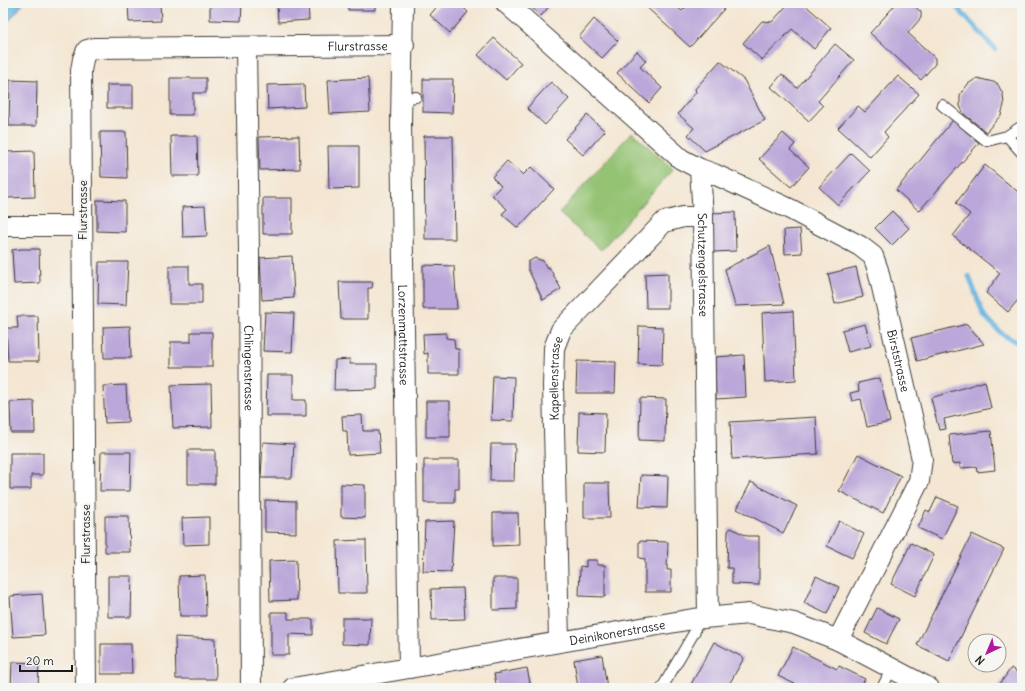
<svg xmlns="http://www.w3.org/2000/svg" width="1025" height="691" viewBox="0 0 1025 691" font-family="Delius,sans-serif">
<rect width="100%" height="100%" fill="#f6f6f2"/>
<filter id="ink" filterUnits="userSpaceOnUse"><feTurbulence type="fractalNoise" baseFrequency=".025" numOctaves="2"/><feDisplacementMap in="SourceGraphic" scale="8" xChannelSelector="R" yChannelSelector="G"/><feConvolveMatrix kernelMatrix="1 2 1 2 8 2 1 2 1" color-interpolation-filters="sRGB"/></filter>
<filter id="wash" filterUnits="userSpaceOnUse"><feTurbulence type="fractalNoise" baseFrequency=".012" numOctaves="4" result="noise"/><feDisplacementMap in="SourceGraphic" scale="16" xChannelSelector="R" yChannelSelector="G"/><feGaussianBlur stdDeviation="0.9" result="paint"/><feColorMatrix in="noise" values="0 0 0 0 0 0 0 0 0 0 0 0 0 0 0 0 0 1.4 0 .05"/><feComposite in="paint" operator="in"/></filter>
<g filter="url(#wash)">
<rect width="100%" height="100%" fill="#f4e6d2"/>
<path fill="#94c373" stroke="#587048" d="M632,132L673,169L601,250L559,213Z"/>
<path fill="#67b5e1" stroke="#42687e" d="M3,3H24L3,28Z"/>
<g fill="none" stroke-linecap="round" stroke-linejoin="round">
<path stroke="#67b5e1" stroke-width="5" d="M953,3L995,49
M969,276L983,314L1002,334L1022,345"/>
</g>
<g id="blocks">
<path fill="#bba7d9" d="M128,3H160L161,21L129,22Z
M210,3H242L241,21L210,20Z
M277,3H308L309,20L278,22Z
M348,3H375V10H348Z
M440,3H458L468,12L450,33L430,15Z
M533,3H552L541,16L530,6Z
M642,3H672L682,11L690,3H718L724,9L690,47Z
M789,3H803L831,28L814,49L792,29L762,60L743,43L762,21L772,22Z
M897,3H911L921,12V18L908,33L935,58V64L921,80L870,33Z
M594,19L618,41L602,58L579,37Z
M494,38L521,63L506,80L478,55Z
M835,44L854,60L818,101L823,106L809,121L771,87L782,74L797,88Z
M637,51L646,61L640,67L662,88L649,103L617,73Z
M720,61L744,80L765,120L705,151L688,135L694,128L678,114L696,92L695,89Z
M898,76L919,94L884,132L888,137L870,157L838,128L858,106L865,112Z
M170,78H206V93H193V115H170Z
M368,78L370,112L330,114L328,80Z
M977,78L997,83L1003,94L1004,105L1001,115L986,132L964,114L960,106V95L968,84Z
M423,79H453L452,113L423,112Z
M10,80L37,81L36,126H9Z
M551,82L569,99L545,125L527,108Z
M304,84L305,107L268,109L267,85Z
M107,85H133V108H107Z
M587,115L605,131L583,155L565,139Z
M953,120L979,143L919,211L896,190Z
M100,132H126L127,178L101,177Z
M783,133L795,144L790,150L809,167L791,187L759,159Z
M171,136H197L198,176H172Z
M299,136L300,169L260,170L259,137Z
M424,136H453L455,239H425Z
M328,146H359V188L329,189Z
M34,151L35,197L7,198L6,152Z
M851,153L870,171L838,205L819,187Z
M507,161L523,175L531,167L554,189L518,228L502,214L507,209L492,195L501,186L492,177Z
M985,165L1022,195V295L1008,312L986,293L1000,273L953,236L970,214L956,203Z
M263,198H292V234H263Z
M97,200L125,201V232L97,231Z
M205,206L207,236L183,237L182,207Z
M892,211L909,228L892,245L875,228Z
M735,212L736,251L713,252L711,213Z
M800,229L802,253L785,254L784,230Z
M770,246L784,304L735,306L725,269Z
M22,249H39L40,283L14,284L12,250Z
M292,256L294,298L262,300L260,258Z
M535,258L543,261L547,268L549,267L561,289L543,300L528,269V262Z
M99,262H128L126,305L98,304Z
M423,265L454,266L457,309H423Z
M169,266H189V284H202V304H169Z
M856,267L863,297L835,304L828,274Z
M668,273V308H646L645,274Z
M339,282H373L372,288H368V319H341Z
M793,311L796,380L765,382L762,313Z
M265,312L294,313L292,352L263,351Z
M17,316H38L39,361H8L6,328H18Z
M865,324L871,346L848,352L842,330Z
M967,324L984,344L917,361L911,338Z
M130,326L131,358H104L103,327Z
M639,326L663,327L662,365L638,364Z
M191,332H212V367H171V342H191Z
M446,333V338L454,339L455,349H459V374H428V353L424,354L423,334Z
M744,355L746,397L716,399L715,357Z
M350,359V364H377V389L334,390L335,360Z
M577,361L616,362L615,393H576Z
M267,375H293V400H306V416H266Z
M493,376L514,377L513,421L491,420Z
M880,378L890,422L867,427L861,399L852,401L850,393L859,391L858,383Z
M985,381L991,408L944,419L946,429L939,430L931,398Z
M211,384L212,427L173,428L171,385Z
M126,385L128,422L105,423L103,386Z
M640,398L666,399L665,441L639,440Z
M34,401L35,433H11L10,402Z
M426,401H450V437H426Z
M579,412L606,413L605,452L578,451Z
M362,415L363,431H378L380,453L348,455L347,431H343L342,416Z
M816,417L818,454L732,459L730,422Z
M991,431L995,470L977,472L976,467L960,468V463L952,464L949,435Z
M263,442L294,444L292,478H261Z
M491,444H515L514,481H490Z
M188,450H215V484H188Z
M101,452H131L130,491H100Z
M10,453H43V475H31V489H10Z
M858,454L901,476L883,513L839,491Z
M424,460H459V489H455V503H424Z
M641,475L668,476L667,508L639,507Z
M751,482L797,506L783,533L737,509Z
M584,483H609L610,518H584Z
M341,484L365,485V518L341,517Z
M937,497L958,506L942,539L918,528L926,510L930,512Z
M265,500L296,501V533L265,532Z
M493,513H518L519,545L493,546Z
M105,516H129L130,552H105Z
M209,517V544L183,545L182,518Z
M454,521L451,572L423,571L425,522Z
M839,521L864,534L852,558L827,546Z
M731,528L747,536H759V585L732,584V568H727L728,531Z
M972,534L1004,549L949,661L917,645Z
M366,540L367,593H338L337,541Z
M639,541L668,542L667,570H671V592H645V559L639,558Z
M911,543L934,555L915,596L891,584Z
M296,560L297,600L270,601L269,561Z
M586,560H597V565H605V597L579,596L580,566L586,567Z
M205,575L206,616H180L179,576Z
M108,576H132L131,617H108Z
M816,576L839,587L827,614L804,603Z
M493,578H517V609L493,610Z
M463,588L465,619L432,620L431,589Z
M42,594L45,635L13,637L10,596Z
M877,608L899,619L886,644L865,633Z
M271,612H288V619H313V635L289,634V655H271Z
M342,618H371L370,645L342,644Z
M175,637L215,639L216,679H176Z
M714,642L744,658L727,688H689Z
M101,644H131L132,674H101Z
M793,647L837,669L839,666L865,679L860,688H803L778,676Z
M602,655L607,688H578L574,660Z
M12,662L39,663L38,688H11Z
M527,668L531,688H497L494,674Z
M1011,668L1022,676V688H997Z"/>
</g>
</g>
<g filter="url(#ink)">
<use href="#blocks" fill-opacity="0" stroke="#3c3a37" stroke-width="1"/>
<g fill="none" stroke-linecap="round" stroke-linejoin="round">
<g stroke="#3c3a37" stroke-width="12">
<path id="lane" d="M402,99L416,97
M942,105L987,141L1007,136L1022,126
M1007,136L1022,153
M662,688L695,631L693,619
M882,688L892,668"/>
</g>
<g stroke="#3c3a37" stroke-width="22">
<g id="street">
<path id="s1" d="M403,3L401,124L409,668"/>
<path id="s2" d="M506,3L681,159L700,169L714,174L790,209L860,246L873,256L878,270L922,459L919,481L838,640"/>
<path id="s3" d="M246,48L249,252L251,688"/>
<path id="s4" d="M700,169L703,217L708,616"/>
<path d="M3,226H81"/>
<path id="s5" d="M559,641L553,386L554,348L561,330L664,222L683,217H703"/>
<path id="s6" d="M86,688L81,71L83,59L87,50L94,48L404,45"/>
<path id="s7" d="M293,688L693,619L749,614L794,623L838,640L929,688"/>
</g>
</g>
<use href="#lane" stroke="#fff" stroke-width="10"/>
<use href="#street" stroke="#fff" stroke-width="20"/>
</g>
</g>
<g text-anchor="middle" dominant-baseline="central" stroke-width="4" stroke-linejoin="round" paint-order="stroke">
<g font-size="12" fill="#1c1c1c" stroke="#f6f6f2">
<text stroke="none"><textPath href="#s6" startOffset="910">Flurstrasse</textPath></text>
<text transform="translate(82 210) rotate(-90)">Flurstrasse</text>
<text stroke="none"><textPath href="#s4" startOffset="96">Schutzengelstrasse</textPath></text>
<text stroke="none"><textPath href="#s1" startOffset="332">Lorzenmattstrasse</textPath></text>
<text stroke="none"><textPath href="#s2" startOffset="558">Birststrasse</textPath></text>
<text stroke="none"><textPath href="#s3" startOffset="320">Chlingenstrasse</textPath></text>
<text stroke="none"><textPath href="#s5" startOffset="263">Kapellenstrasse</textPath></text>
<text transform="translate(85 534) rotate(-90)">Flurstrasse</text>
<text stroke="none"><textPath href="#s7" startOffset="329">Deinikonerstrasse</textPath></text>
</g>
</g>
<rect width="1025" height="691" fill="none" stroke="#f6f6f2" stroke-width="16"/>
<g transform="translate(987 653) rotate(224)"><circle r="19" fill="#f6f6f2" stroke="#9f9f9c"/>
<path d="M0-3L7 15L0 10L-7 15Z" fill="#b5179e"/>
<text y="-6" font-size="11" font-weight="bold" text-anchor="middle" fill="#1c1c1c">N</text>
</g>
<path d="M20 665v6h52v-6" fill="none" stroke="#1c1c1c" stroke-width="2"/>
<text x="26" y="665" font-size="12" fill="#1c1c1c" stroke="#f6f6f2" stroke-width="3" paint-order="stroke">20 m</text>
</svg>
